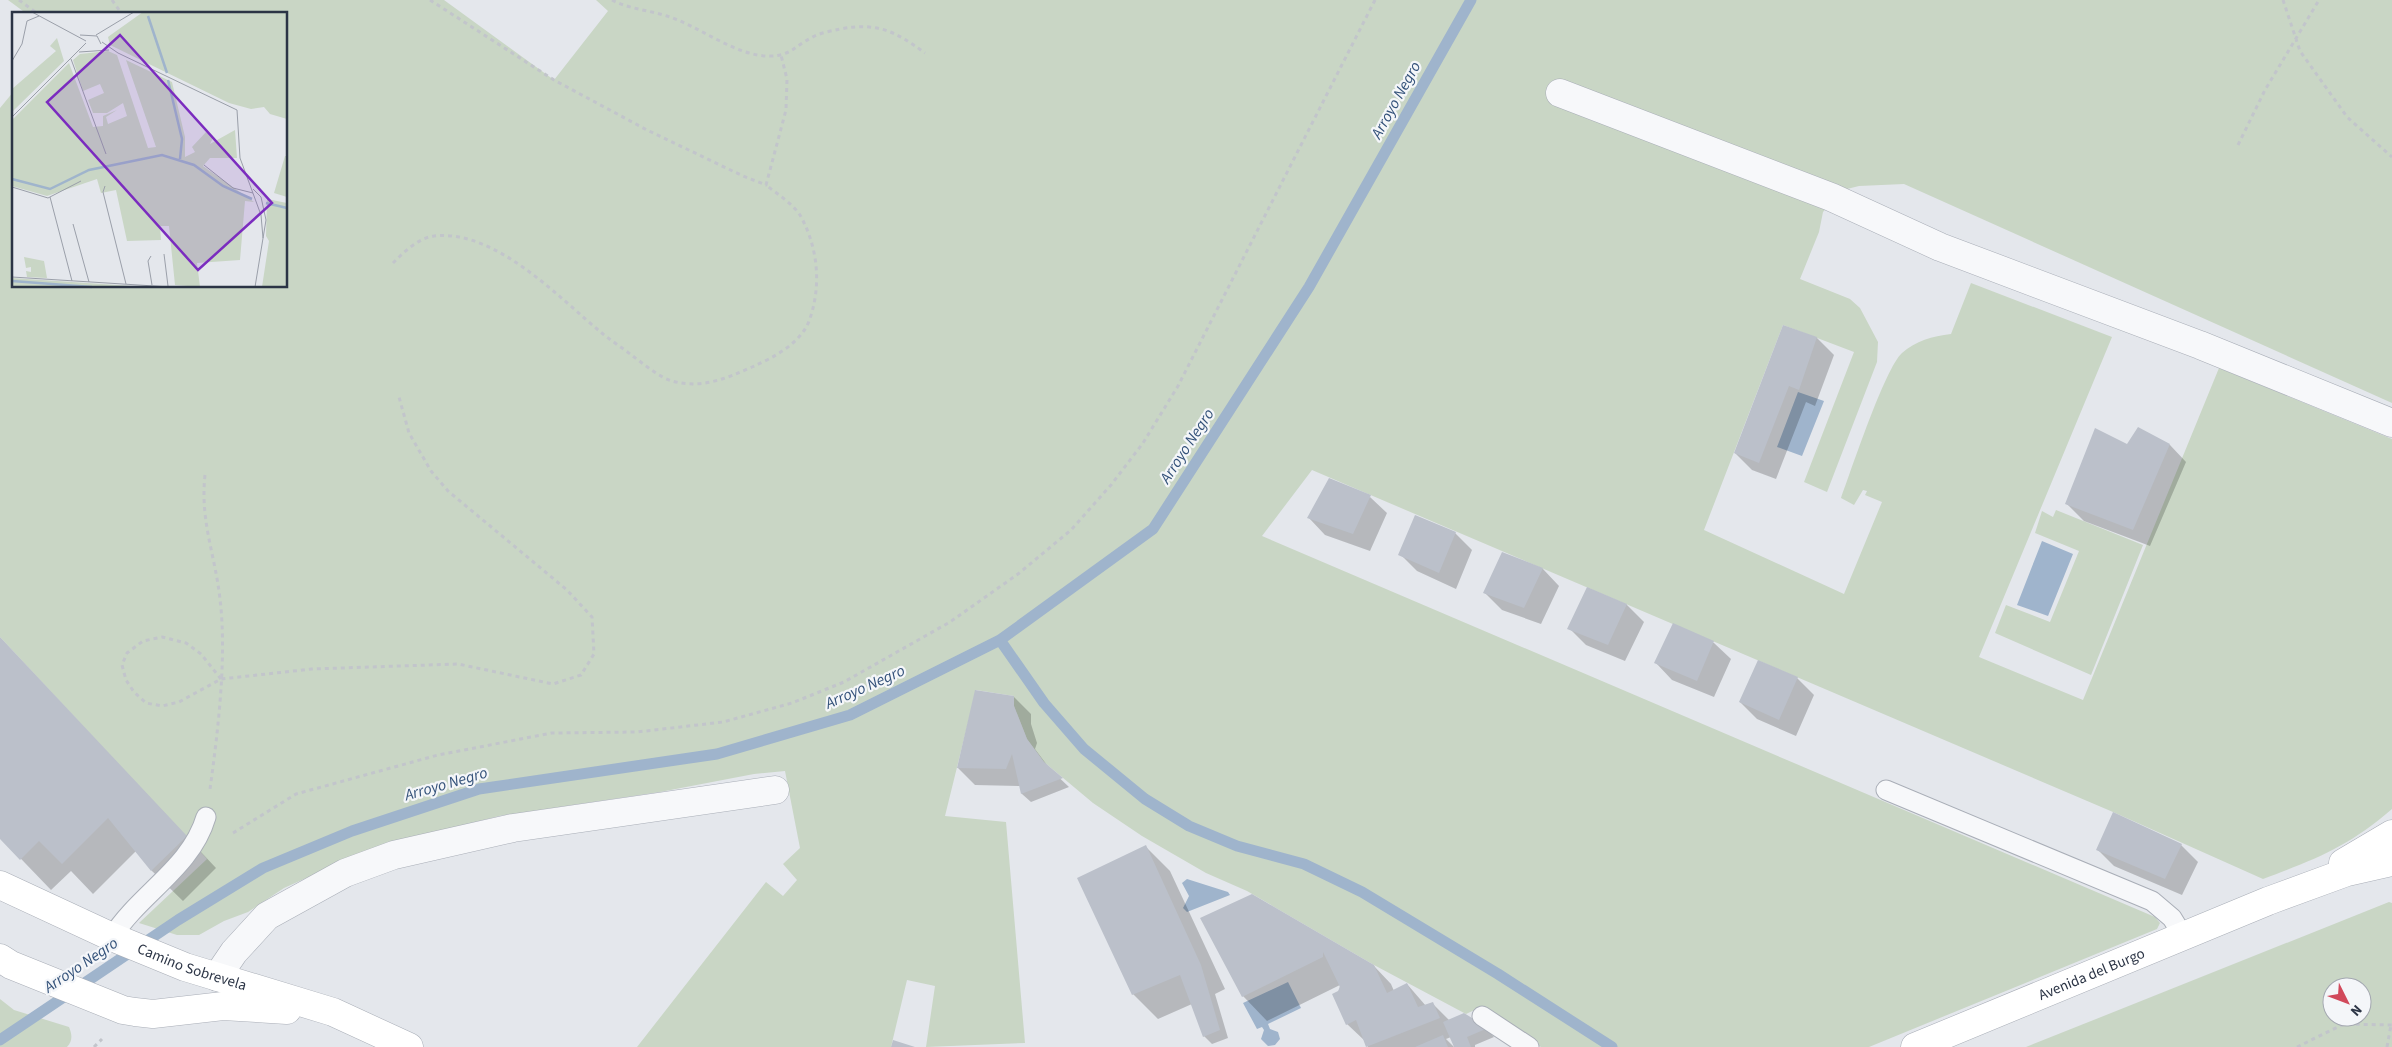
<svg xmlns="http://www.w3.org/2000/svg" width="2392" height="1047" viewBox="0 0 2392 1047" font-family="'Source Sans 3',sans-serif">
<rect width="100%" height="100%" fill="#e4e7ec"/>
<path fill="#c9d6c5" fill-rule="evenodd" d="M8,0H444L554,80L608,11L596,0H2392V403L1904,184L1859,186L1843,190L1823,212L1819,232L1800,279L1850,299L1860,308L1878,342L1877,362L1827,492L1804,482L1854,352L1783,325L1704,530L1844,594L1882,502L1865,495L1867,491L1863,490L1854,505L1841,498C1851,471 1885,368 1902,353C1916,341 1932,336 1951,334L1971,283L2112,337L1979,657L2083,700L2219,368L2392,439V809C2348,847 2316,859 2263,879L2113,812L1312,470L1262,536L2155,917L2160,923L2157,929L1869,1047H1541L1481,1007L1466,1014L1374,965L1247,891L1206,873L1142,836L1093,803L1044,762L1027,739L1014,706V696L976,690L945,816L1006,822L1025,1043L926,1047L935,986L907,980L891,1047H637L766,882L783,896L797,880L783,864L800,848L785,771L754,774L660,792L499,816L371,849L284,888L248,912L224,921L199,935H177L139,923L207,859L0,637V108L14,91V286H286V14H27Z
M2056,510L2143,545L2091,675L1995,633L2006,605L2050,622L2079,551L2035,533L2042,511L2053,517Z
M2389,902L2392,903V1047H2026ZM2332,987H2362V1017H2332Z
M0,999L14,1010L69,1027C72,1034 73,1041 67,1047H0Z"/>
<path fill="#9fb4cc" d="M1798,392L1824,401L1802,456L1777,447Z
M2042,541L2073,554L2048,616L2017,605Z
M1187,879L1228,892L1230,895L1187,912L1183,908L1189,896L1182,883Z
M1288,982L1301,1008L1268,1024L1270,1029L1278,1032L1280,1039L1275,1045L1268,1046L1261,1039L1264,1030L1262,1027L1257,1029L1243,1003Z"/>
<path fill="#0003" d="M1784,326L1817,338L1834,355L1815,406L1806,402L1776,479L1752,470L1735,453Z
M2170,445L2186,462L2150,546L2084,521L2067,504L2128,446Z
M1370,497L1387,513L1370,551L1325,535L1309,518Z
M1455,533L1472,550L1456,589L1417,571L1400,554Z
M1503,554L1543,569L1559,586L1541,624L1502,610L1485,593Z
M1588,588L1627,605L1644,622L1625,661L1586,645L1569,628Z
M1673,625L1714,643L1731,659L1714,697L1672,680L1656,663Z
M0,638L216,868L183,901L152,871L136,851L93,894L71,871L51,890L0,837Z
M1797,678L1814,695L1796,736L1757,719L1740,702Z
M1014,697L1031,714V724L1037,743L1035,749L1050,769L1069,787L1031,802L1022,794L1020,786L975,785L958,768Z
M2181,845L2198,862L2182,895L2114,866L2097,849Z
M1146,847L1170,871L1225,989L1215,994L1228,1038L1212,1044L1204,1036L1192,1004L1158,1019L1133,994Z
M1252,895L1374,966L1391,984L1394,991L1407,984L1426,1006L1432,1003L1450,1021L1487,1029L1494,1037L1475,1045V1047H1455L1451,1037L1446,1039L1454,1047H1368L1365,1041L1347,1024L1334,994L1339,992L1340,985L1267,1021L1243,996Z"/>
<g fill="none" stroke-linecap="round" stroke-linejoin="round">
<path stroke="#9fb4cc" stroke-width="11" d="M1000,640L1044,703L1084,749L1145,799L1189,826L1237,846L1304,864L1362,892L1498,974L1612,1047
M0,1040L178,920L263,868L352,831L479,789L717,754L850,715L1000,640L1153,529L1309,287L1471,0"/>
</g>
<path fill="#bbc0ca" d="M1783,325L1817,337L1799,390L1789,386L1759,463L1734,453Z
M2138,427L2170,444L2133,530L2065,504L2095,428L2127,444Z
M1329,478L1371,495L1353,534L1307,518Z
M1415,515L1456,532L1439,573L1398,555Z
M1502,552L1543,568L1524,608L1483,593Z
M1587,587L1627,604L1608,645L1567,629Z
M1673,623L1714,641L1697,681L1654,663Z
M0,637L187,836L151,871L108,818L62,864L39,841L20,860L0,839Z
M1758,660L1798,677L1779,720L1739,702Z
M975,690L1014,696V706L1027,739L1044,762L1063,778L1021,794L1012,754L1006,769L957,768Z
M2113,812L2182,844L2165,879L2096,850Z
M1146,845L1201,965L1220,1030L1203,1037L1180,975L1132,995L1077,878Z
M1252,894L1374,965L1387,993L1407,983L1418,1007L1433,1002L1440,1018L1366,1047L1356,1020L1346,1025L1332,994L1338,991L1340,987L1323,952V957L1242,997L1200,918Z
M1464,1013L1488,1028L1467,1037L1471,1047H1454L1443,1022Z
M1443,1035L1448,1047H1415Z
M893,1040L915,1047H891Z"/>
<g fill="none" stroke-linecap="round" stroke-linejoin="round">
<g stroke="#a9aeb7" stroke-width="21">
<path id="lane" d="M1886,790L2152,901L2172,918L2183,936
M112,937C140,893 191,868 206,817
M1482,1016L1529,1047"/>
</g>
<g stroke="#a9aeb7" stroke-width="29">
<path id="street" d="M1560,93L1831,197L1940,247L2200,345L2392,423
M217,977L234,952L267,916L345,873L394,855L513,828L775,790"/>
</g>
<g stroke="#a9aeb7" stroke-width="29">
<g id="secondary">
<path d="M2343,863L2392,834"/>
<path id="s1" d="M0,885L112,937L185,967L333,1012L409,1047"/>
<path d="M0,958L11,965L123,1010L135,1012L153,1014L223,1006L287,1010"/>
<path id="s2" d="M1915,1047L2268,901L2347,872L2392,862"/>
</g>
</g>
<path stroke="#c2c5cb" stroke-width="3" stroke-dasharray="4 4" stroke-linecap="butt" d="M19,0L38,14
M112,0L122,14
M430,0L554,80L647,130L743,176L766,185L786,110L787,79L781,55
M612,0C629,9 648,10 667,16C699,26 737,57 770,56C790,56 795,46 811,38C819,33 831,31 840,29C877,22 895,31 925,53
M2283,0L2300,51L2347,117L2392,157
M2238,145L2265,90L2319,0
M393,263C404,252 418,238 434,236C496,229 559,298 603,334C613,342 624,349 634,357C645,365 659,377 672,381C701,389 725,379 752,367C773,358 801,343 809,321C822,286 818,247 800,215C793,204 776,193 766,185
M205,475C200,522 215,554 220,599C227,657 218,731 210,789
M221,679L201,654L186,643L162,637L143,641L127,653L122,665L126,680L134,692L146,703L162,706L179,702L221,679L312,669L458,664L553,684L581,675L594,654L592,617L567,590L448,491L431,471L409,433L399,397
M233,833L296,794L438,755L552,733L637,732L723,722L792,703L844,682L950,622L1018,574L1071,530L1111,485L1143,443L1178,386L1375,0
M94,1047L102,1039
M2297,1047L2344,1024L2392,1025
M2387,1047L2391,1025"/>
<use href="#lane" stroke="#f7f8fa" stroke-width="19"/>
<use href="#street" stroke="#f7f8fa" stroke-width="28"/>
<use href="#secondary" stroke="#fff" stroke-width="28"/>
</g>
<g text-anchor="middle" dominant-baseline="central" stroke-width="4.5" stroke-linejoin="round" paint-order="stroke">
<g font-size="15" fill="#2b3445" stroke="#f4f6f9">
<text stroke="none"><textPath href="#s1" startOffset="209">Camino Sobrevela</textPath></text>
<text stroke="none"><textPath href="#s2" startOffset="191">Avenida del Burgo</textPath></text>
</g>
<g font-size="16" font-style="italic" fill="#34527a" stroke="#f4f6f9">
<text transform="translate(1396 100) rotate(-61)">Arroyo Negro</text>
<text transform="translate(1187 446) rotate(-57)">Arroyo Negro</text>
<text transform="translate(865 687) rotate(-24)">Arroyo Negro</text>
<text transform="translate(446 784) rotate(-16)">Arroyo Negro</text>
<text transform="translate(81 965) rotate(-34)">Arroyo Negro</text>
</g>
</g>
<g transform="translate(12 12)">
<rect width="275" height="275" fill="#e4e7ec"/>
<path d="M131,0H275V107L258,102L252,95L239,97L217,91L98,33L96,25L100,22ZM45,26L52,49L0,100V77L44,39L38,34ZM96,39L105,43L136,136L144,135L114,48L160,70L173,125V145L183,140L180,135L194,120L201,126L198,132L223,118L225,146H198L191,154L242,190L233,189L228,248L185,251L188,275L163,273L157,214H148L149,228L115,229L104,178L89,181L85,167L35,184L0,174V108L57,51L81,115L91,114V104L105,98L94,105L96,112L115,104L111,91L95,101H81L76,88L92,81L88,72L71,79L61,48L68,42ZM273,144H275V185L262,181ZM255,187L275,191V275H250L257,229L254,224ZM12,245L32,249L35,266L15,265L14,259L19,260V255L14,256ZM0,266L135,275L0,274Z" fill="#c9d6c5"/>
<path fill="none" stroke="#9fb4cc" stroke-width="2.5" d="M136,4L155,61M156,68L170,127L168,147M0,167L38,177L77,158L150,143L182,153L211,174L240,187M254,191L275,196M0,269L80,275"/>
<path fill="none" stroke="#9a9fa9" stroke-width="1" d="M20,0L74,29M68,23L85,24L89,32M84,23L122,0M90,30L106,41L225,98L228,146L249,203L251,226M67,40L97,38M59,47L94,142M0,49L10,32L15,9L27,4M0,105L74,31M192,153L221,176L241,181M93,174L91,180L114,272M0,175L36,186L69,169M241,177L249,185L254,208L243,275M38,185L60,269M61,212L77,270M152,242L156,274M139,244L136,249L140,273M0,265L158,275"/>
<path fill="#7b2cbf" fill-opacity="0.15" stroke="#7b2cbf" stroke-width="2.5" d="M108,23L260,191L186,258L35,90Z"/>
<rect width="275" height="275" fill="none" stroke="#2b3445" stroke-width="2.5"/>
</g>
<g transform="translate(2347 1002) rotate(132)"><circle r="24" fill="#f4f6f9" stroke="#a4a8b1"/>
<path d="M0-4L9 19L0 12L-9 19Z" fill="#d1495b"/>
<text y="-8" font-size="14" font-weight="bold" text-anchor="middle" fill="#2b3445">N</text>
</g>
</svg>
